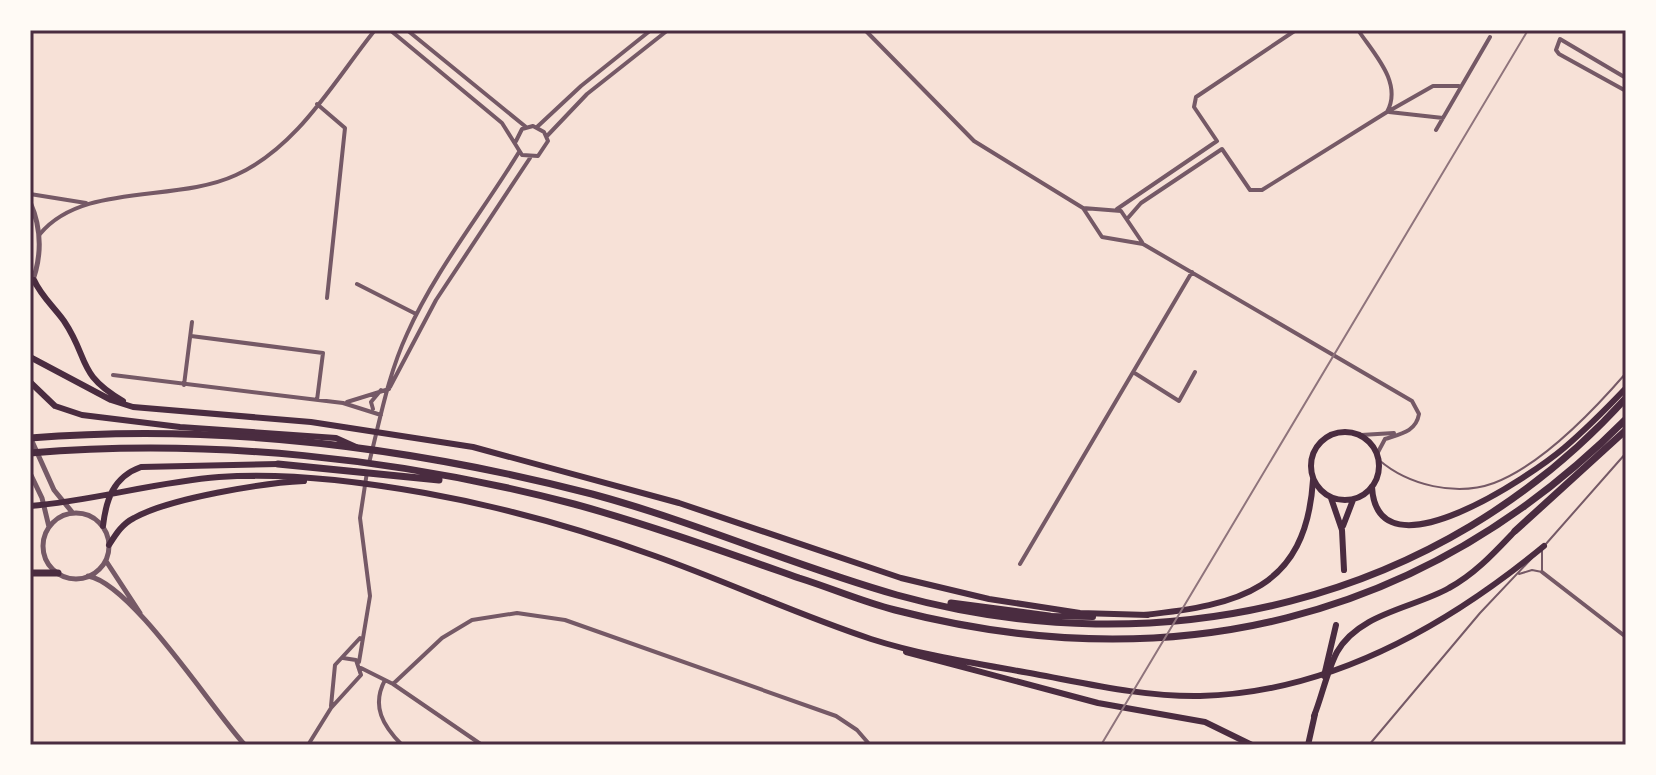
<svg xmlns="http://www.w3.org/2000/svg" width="1656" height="775" viewBox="0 0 1656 775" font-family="'Asap Condensed',sans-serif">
<rect width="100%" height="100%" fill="#f7e1d7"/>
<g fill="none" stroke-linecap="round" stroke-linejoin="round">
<path stroke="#755966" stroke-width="2" d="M1379,460C1408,485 1456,497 1494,483C1541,465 1594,410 1626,373
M1545,545L1626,453
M1519,574L1532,570L1542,572V551
M1369,745L1480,613L1532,558"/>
<path stroke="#755966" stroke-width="4" d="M378,30H390
M390,30L502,123L522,155L538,156L548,141L544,132L533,126L522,129L516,141
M407,30L526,127
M865,30L974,141L1083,208L1121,211L1142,242
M1626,78L1560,39L1556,50L1559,54L1626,91
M317,104L345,128L327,298
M1389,111L1433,86H1459
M1389,112L1443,118
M537,127L581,86L651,30
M1436,130L1490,37
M547,136L587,94L668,30
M30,194L86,203
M1083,208L1102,237L1143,244L1412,401L1419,414C1416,432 1400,434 1385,439L1377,454
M1117,209L1217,141L1194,107L1196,97L1296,30
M1127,219L1141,203L1222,149L1250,190H1262L1387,112C1403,83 1374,54 1358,30
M40,234C83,182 176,203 236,175C298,147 334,81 375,30
M357,284L416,314
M191,336L323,353L317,400
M1133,372L1179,401L1195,372
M113,375L343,403L381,415
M184,385L192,322
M390,387L436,300L530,158
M347,402L389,389
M373,409L371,402L381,390
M1361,435L1394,433
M369,463C380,420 388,375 407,334C436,269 482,213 519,152
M1020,564L1192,272
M1542,572L1626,637
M359,662L370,596L360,518L367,472
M361,668L393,684L482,745
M385,680C371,706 383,726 402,745
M393,684L442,638L472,620L517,613L565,620L836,716L857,730L870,745
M331,706L335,665L360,638
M308,745L331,708L361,675L356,660L343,658
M1623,745L1626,741"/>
<path stroke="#755966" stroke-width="5" d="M30,202C43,231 42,259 30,288
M31,439L54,490L72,512
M30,473L42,498L49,527
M43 546a33 33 0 1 1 66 0a33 33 0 1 1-66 0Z
M106,561L140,613
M88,576C132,584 211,708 245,745"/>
<path stroke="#4a2c40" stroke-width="6" d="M1311 466a34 34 0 1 1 68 0a34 34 0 1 1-68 0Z
M1331,498L1342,530L1344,570
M1343,526L1353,500
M1324,676L1336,625
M1308,745L1315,714"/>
<path stroke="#4a2c40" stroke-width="6" d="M34,280C41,296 54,307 64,321C90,360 76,373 123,401
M30,357L111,400L133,407L311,422L473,447L679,503L901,578L989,599L1080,613L1148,615
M30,382L55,406L82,415L180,427L336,438L356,447
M1372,487C1377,581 1532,475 1564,448C1585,430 1606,409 1626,388
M30,506C93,501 155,482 219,477C287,472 358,481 425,493C503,507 581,529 655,556C728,582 798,615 871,639C924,656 980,664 1035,674C1089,684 1145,697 1200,696C1329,693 1447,626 1544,546
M103,526C106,500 113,477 141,467L278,464
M109,545C116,534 122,524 134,518C170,498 263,483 304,481
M1144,615C1238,605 1306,590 1313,480
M1049,616L1093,617
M906,652L1098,703L1205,722L1252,745
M1314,716C1322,696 1327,671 1337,652C1359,613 1414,608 1449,588C1475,574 1495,552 1515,531"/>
<path stroke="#4a2c40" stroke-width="7" d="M30,438C218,423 410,447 592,494C696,522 794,566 897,595C1160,668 1440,604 1626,398
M30,453C211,438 399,458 574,504C650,525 725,552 799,578C831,588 863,602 895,610C1170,681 1423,623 1626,419
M278,464L439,480
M1515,531L1626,430
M30,573H58
M951,603L1049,616"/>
<path stroke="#8f747c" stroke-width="2" d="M1101,745L1528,30"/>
</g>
<rect width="1656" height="775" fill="none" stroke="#fffaf5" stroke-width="64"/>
<rect x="32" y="32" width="1592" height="711" fill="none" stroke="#4a2c40" stroke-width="3"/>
</svg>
